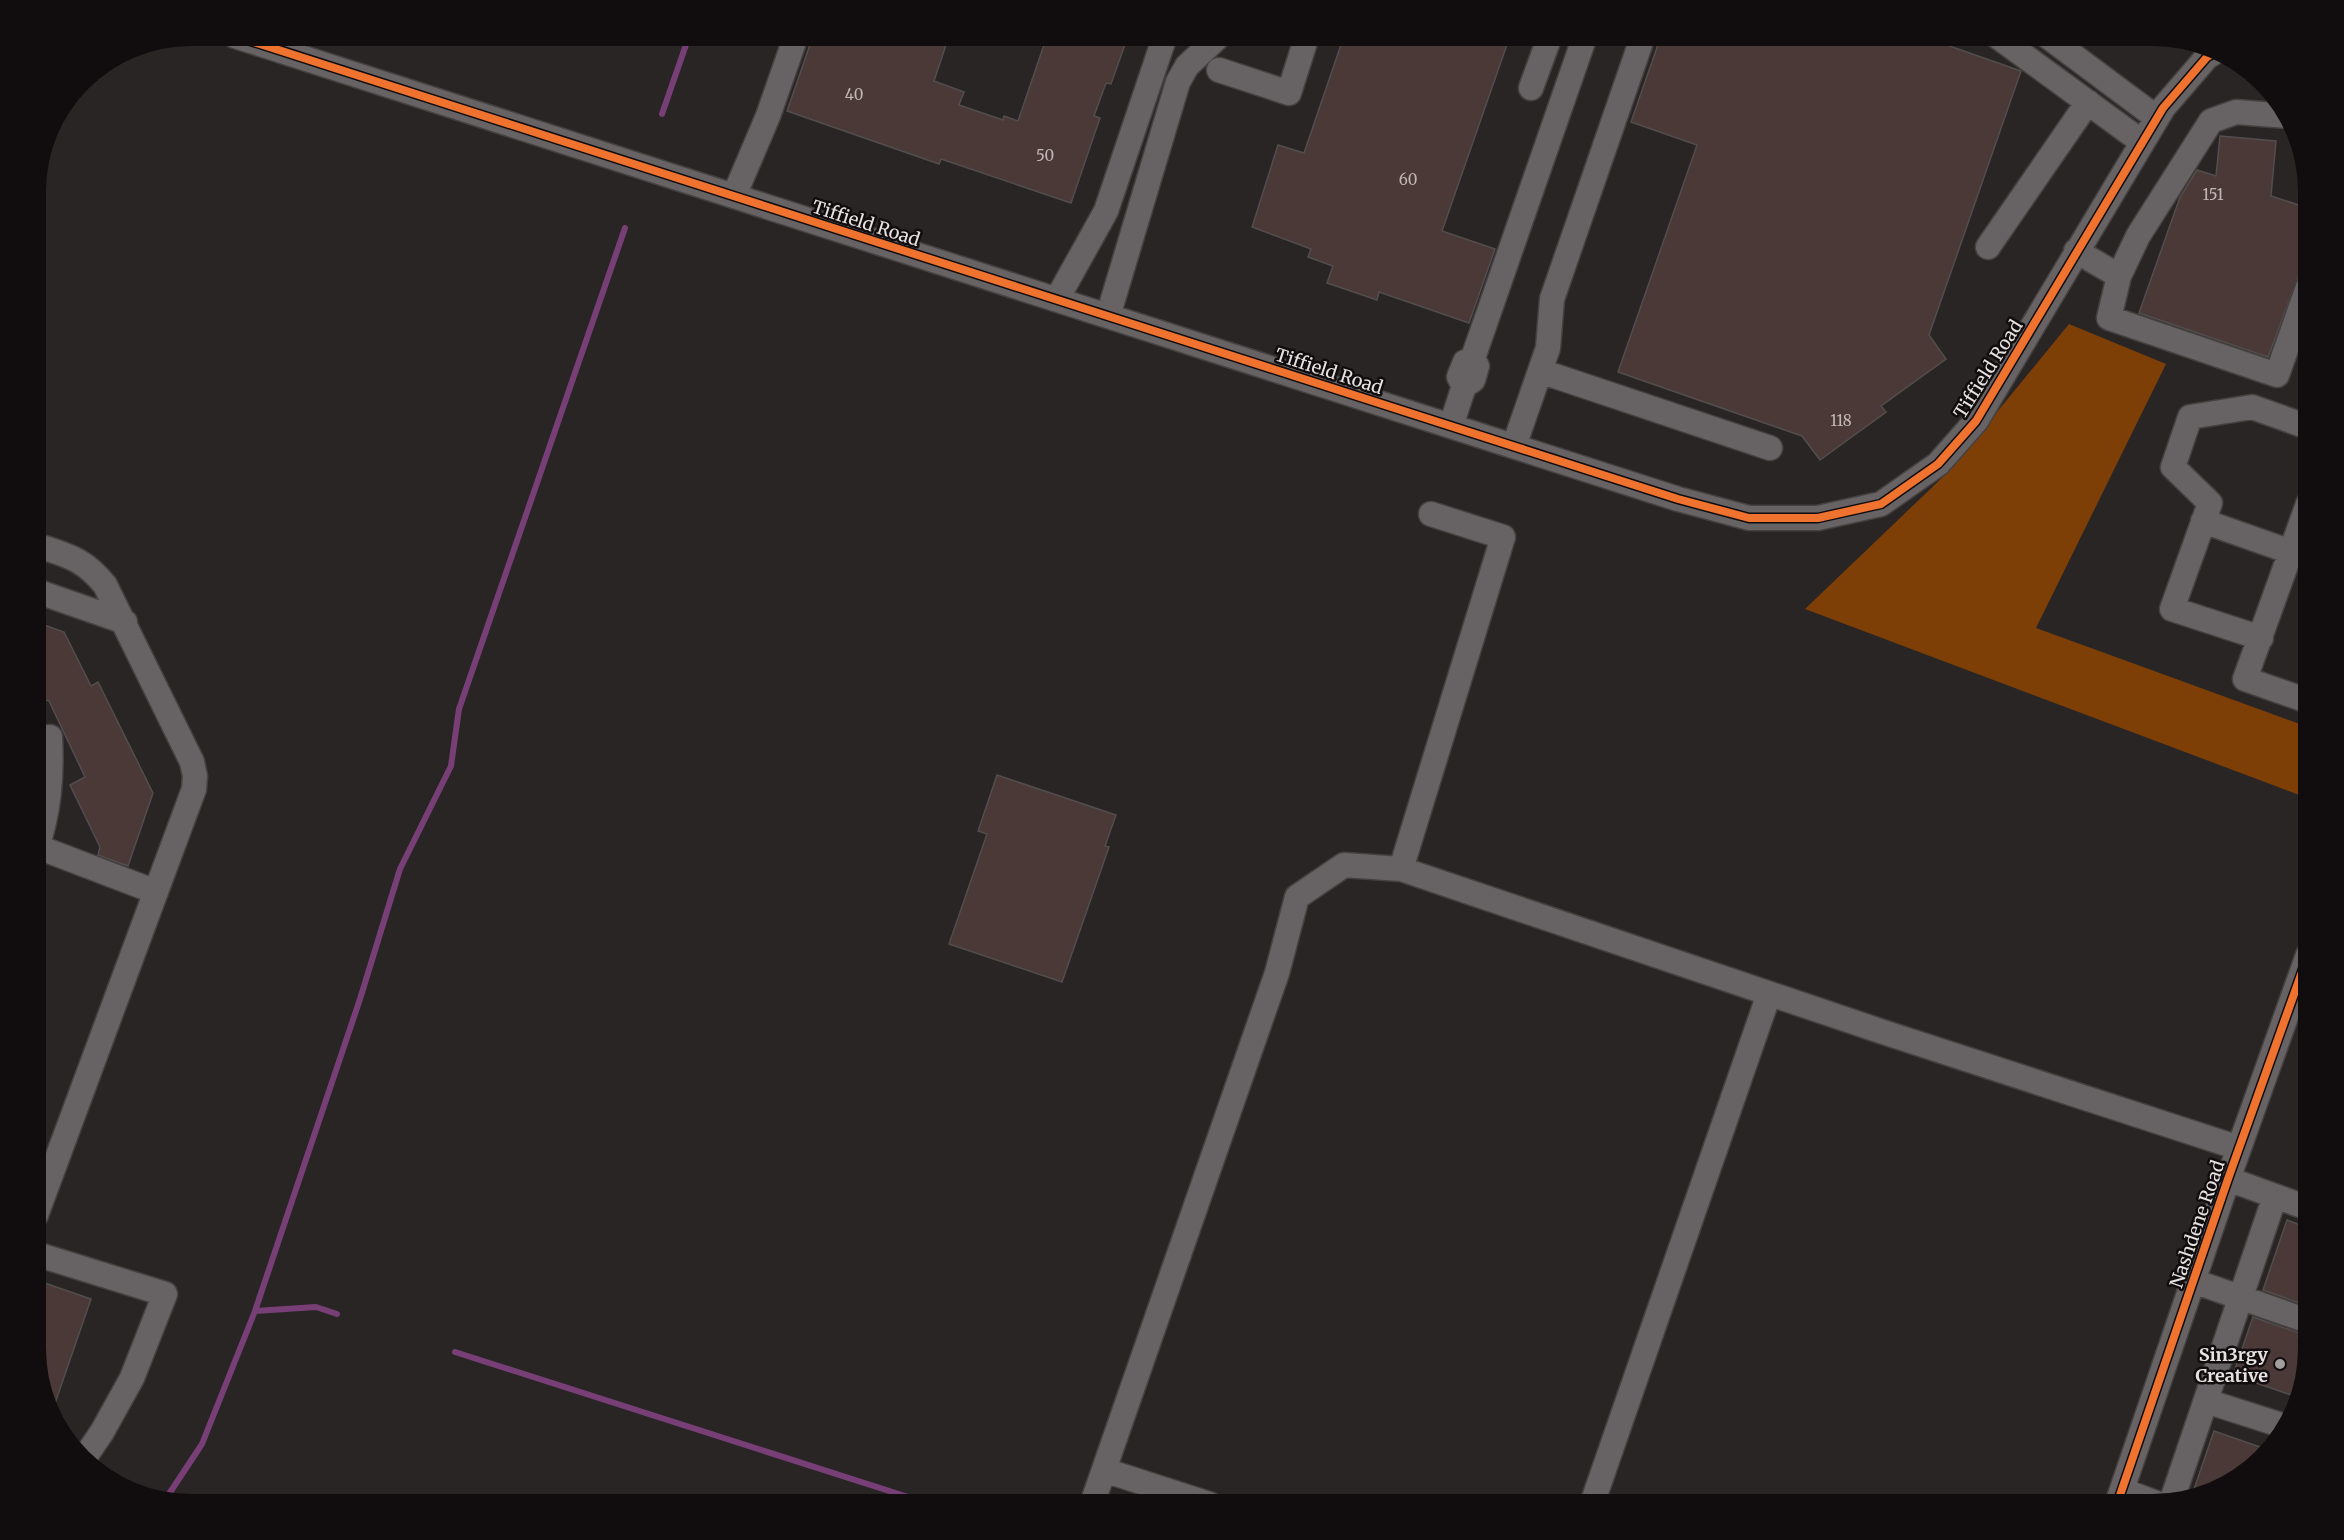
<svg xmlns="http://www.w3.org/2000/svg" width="2344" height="1540" viewBox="0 0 2344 1540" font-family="Merriweather,serif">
<rect width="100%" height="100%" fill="#292525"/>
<path fill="#7e3f07" d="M2069,324L2166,364L2036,628L2308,727V784L2302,796L1805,609L1947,473Z"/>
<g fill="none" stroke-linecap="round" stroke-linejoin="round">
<path stroke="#783f77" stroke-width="6" d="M662,114L689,36
M255,1311L316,1307L337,1314
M455,1352L930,1504
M167,1497L202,1444L255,1311L360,999L400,869L451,766L459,709L625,228"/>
</g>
<path fill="#4b3937" stroke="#524e4e" stroke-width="1.5" d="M813,36H949L934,81L964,92L959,105L1003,120L1004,116L1018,121L1047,36H1128L1111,84L1106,83L1094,116L1100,118L1071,203L941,159L939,164L787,111Z
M1344,36H1510L1442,231L1495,249L1469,323L1379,292L1377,300L1327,283L1333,266L1308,257L1311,249L1252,227L1278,145L1304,153Z
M1661,36H1921L2021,71L1929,335L1946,359L1881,406L1886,412L1820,460L1802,436L1618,372L1697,145L1631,122Z
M2220,136L2276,141L2271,196L2308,208V251L2268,357L2139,313L2180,197L2197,170L2216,176Z
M36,622L64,632L91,686L98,682L153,793L128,866L98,855L100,847L70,785L85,777L49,701L36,697Z
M997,775L1116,815L1105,846L1109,847L1062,982L949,944L987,834L978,831Z
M2287,1220L2308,1228V1306L2263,1290Z
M36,1280L91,1299L52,1412L36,1359Z
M2253,1317L2299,1333L2298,1337L2308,1341V1349L2294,1396L2233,1375Z
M2214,1431L2266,1449L2222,1488L2192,1495Z"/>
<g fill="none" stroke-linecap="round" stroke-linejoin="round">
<g stroke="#454141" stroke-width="27">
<path id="minor" d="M235,36L1678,499L1749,518H1818L1881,504L1938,464L1976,421L2163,108L2207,57L2212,54
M1997,36L2142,142
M2047,36L2157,118
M1219,70L1289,93L1307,36
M1531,88L1550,36
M2288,116L2236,112L2211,121L2138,236L2119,276L2109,318L2277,375L2308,287
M734,196L768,116L796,36
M1988,247L2088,102
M2076,251L2119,276
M1057,299L1106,211L1165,36
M1108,316L1178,82L1187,66L1219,36
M1473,360L1465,362L1459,377L1464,386L1473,380L1477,366L1473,360L1474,355L1585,36
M1540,371L1770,448
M1451,426L1464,386
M1514,446L1548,348L1552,299L1643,36
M2308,504L2245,679L2308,701
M2203,521L2291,552
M36,545C68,556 83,558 105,585L192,762L195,776L194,789L36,1215
M36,591L125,622
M2261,638L2172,609L2210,503L2173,467L2190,417L2252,407L2308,427
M38,847L156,892
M36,851C49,811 52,779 50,737
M1401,869L1880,1031L2239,1148
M2228,1179L2308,1208
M36,1254L165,1294L132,1378L102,1432L85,1457
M2193,1281L2308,1321
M2206,1401L2284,1426
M1104,1470L1209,1504
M2122,1490L2156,1503
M2172,1500L2275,1196
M1092,1504L1277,973L1297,897L1344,865L1401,869L1503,537L1431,514
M1592,1504L1769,994
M2117,1504L2228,1179L2308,955"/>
</g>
<use href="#minor" stroke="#676364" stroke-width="24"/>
<g stroke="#110d0e" stroke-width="11">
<path id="cycleway" d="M235,36L1678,499L1749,518H1818L1881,504L1938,464L1976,421L2163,108L2207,57L2212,54
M2117,1504L2228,1179L2308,955"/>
</g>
<use href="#cycleway" stroke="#ef722f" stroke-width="8"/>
</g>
<circle fill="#a49f9f" stroke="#110d0e" stroke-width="2" cx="2280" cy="1364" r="6"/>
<g text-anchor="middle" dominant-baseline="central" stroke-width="5" stroke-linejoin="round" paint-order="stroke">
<g font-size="15" fill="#c0b7b6">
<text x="854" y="94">40</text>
<text x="1045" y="155">50</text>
<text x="1408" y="179">60</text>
<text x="2213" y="194">151</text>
<text x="1841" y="420">118</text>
</g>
<g font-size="18" fill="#e7e1e1" stroke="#110d0e">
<text transform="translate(866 223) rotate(18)">Tiffield Road</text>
<text transform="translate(1988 369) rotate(-58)">Tiffield Road</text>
<text transform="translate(1329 371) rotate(18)">Tiffield Road</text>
<text transform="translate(2197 1224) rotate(-71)">Nashdene Road</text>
</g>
<g font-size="18" font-weight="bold" fill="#e7e1e1" stroke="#110d0e" text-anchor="end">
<text x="2268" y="1354">Sin3rgy<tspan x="2268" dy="21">Creative</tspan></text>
</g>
</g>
<path d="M0 0H2344V1540H0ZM191 46H2153A145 145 0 0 1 2298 191V1349A145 145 0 0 1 2153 1494H191A145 145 0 0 1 46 1349V191A145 145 0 0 1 191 46Z" fill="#110d0e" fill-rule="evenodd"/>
</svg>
